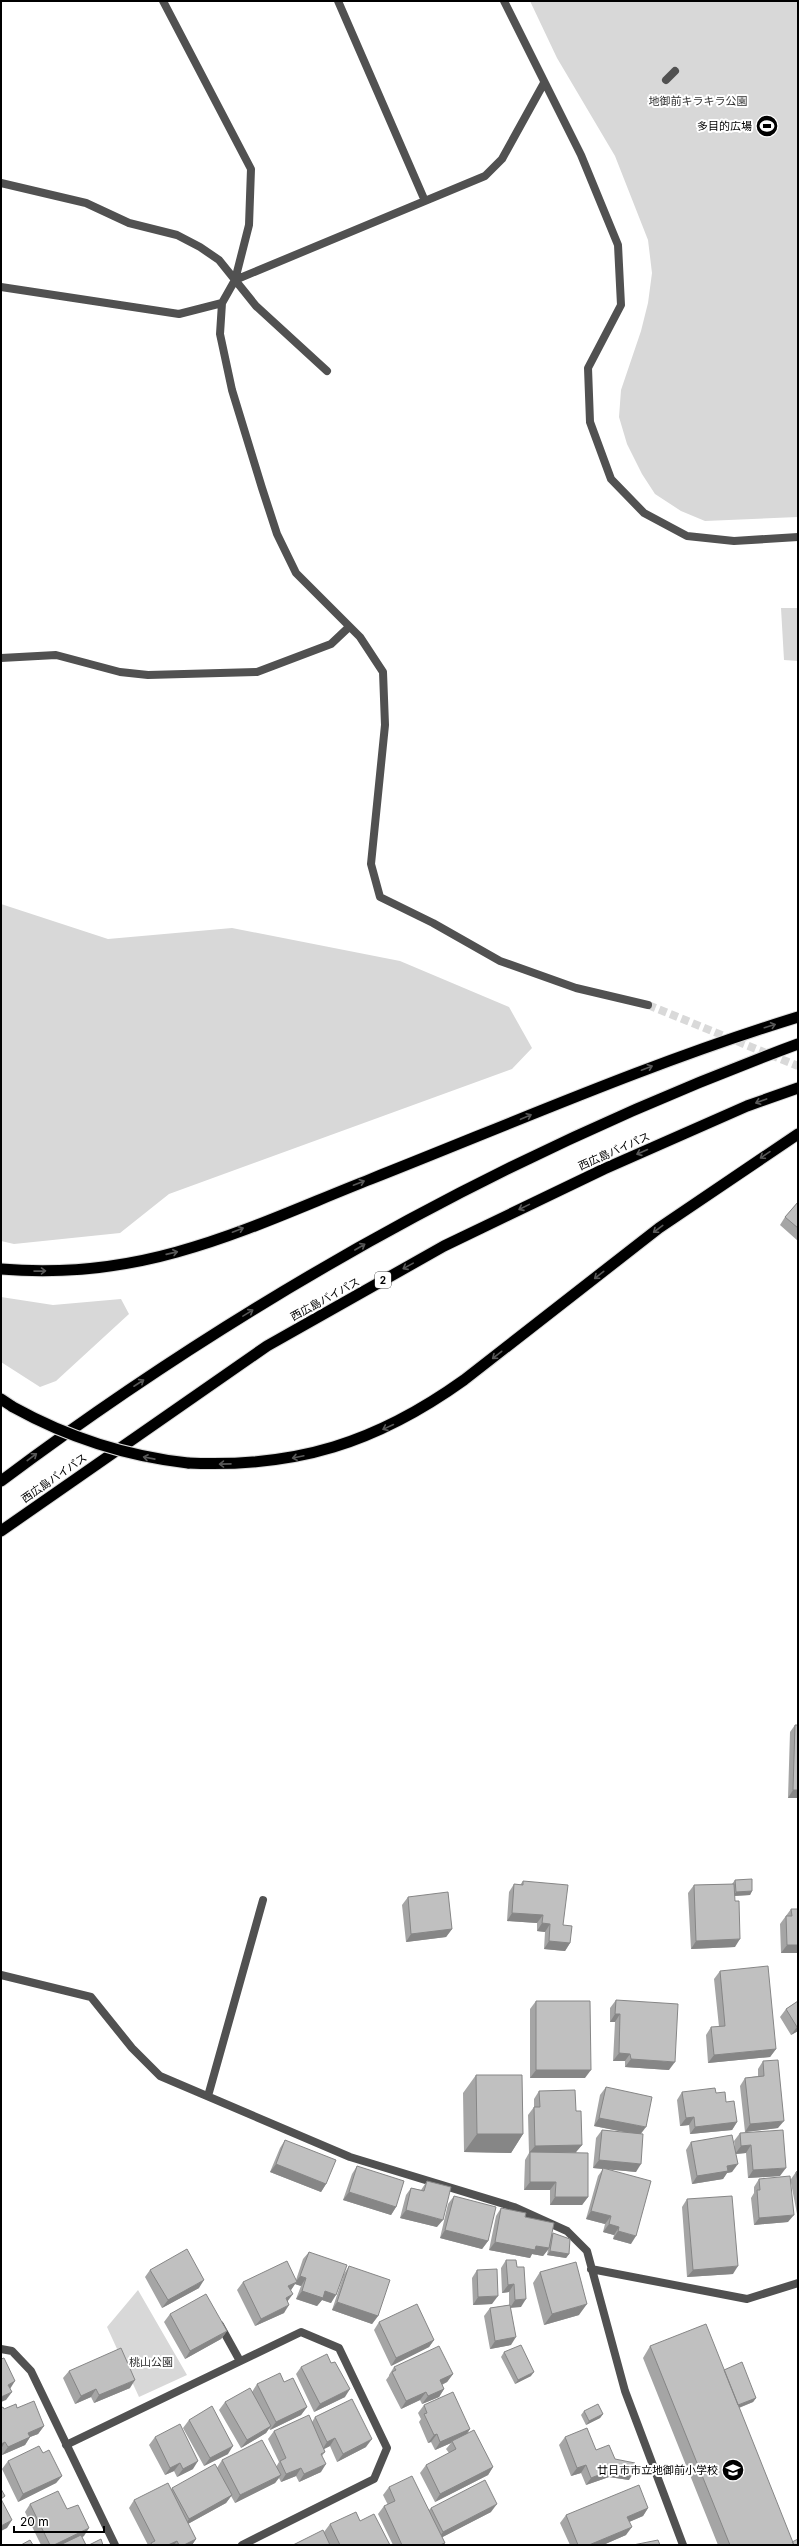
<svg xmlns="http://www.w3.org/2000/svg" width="799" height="2546" viewBox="0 0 799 2546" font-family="Inter,'Noto Sans JP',sans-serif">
<rect width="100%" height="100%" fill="#fff"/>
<path fill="#d8d8d8" d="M530,1H798V517L705,521L681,511L655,494L642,474L627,444L619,417L621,390L641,331L648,303L652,273L648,240L615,156L557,58Z
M781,608H798V661L784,660Z
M1,904L108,939L232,928L400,961L509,1007L532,1048L512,1069L169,1194L120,1233L14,1244L1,1241Z
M1,1297L53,1305L121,1299L129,1314L56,1381L40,1387L1,1362Z
M138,2290L187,2375L139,2397L107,2327Z"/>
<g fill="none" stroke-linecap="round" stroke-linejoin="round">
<path stroke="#d9d9d9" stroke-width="8" stroke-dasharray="8 4" stroke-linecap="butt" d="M648,1005L798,1066"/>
<g stroke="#dbdbdb" stroke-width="13">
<path id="trunk" d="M1,1269C60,1274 120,1268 177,1252C243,1234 307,1204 371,1179C513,1123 652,1062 798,1017
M1,1399L13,1407
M188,1463C296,1468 376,1443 464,1380L659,1228L798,1134
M1,1481C245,1299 513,1149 798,1044
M1,1531L267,1346L444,1246L604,1169L747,1106L798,1088"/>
</g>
<path stroke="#515151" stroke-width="8" d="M666,80L675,71"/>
<path stroke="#515151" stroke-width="8" d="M163,1L251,169L249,225L235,280L222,303L220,334L232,390L262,488L277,534L296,573L360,637L383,672L385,725L371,864L380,897L433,923L500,961L576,988L648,1005
M338,1L425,201
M504,1L581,155L618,245L621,305L588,368L590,422L611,479L644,513L687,536L734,541L798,537
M1,183L86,203L129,223L177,235L200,247L219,260L256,306L327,371
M235,280L485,176L502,159L544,83
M1,287L179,314L222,303
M1,658L56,655L120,672L148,675L257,672L331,644L349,627
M1,1975L91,1997L132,2048L160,2076L350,2157L514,2207L567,2231L587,2251L625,2391L683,2545
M208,2096L263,1900
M591,2269L747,2299L798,2283
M220,2325L240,2361
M1,2349L12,2351L31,2371L115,2545
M66,2445L301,2332L339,2348L387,2448L374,2479L242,2545"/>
<use href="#trunk" stroke="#000" stroke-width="11"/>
<g stroke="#dbdbdb" stroke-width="13" stroke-linecap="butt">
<path id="trunk-bridge" d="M13,1407C69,1438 125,1456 188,1463"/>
</g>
<use href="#trunk-bridge" stroke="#000" stroke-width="11"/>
</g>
<path fill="#a5a5a5" d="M798,1202V1241L780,1225L785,1217Z
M795,1725H798V1798H788L790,1732Z
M735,1880L752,1891L750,1895L734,1896L735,1947L691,1949L688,1893L694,1885L732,1884Z
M523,1881L563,1925L570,1943L565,1951L544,1949L545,1932L537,1931V1923L507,1921L509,1892L514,1884L520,1885Z
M408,1897L452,1929L446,1937L406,1942L402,1905Z
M791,1909H798V1953H781L780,1924Z
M720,1971L776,2049L770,2057L708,2063L706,2035L711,2027H719L714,1979Z
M616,2000L669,2070L625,2067V2061H613L615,2022H610V2008Z
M536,2001L585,2078H530V2009Z
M798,2001V2031L791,2035L780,2017L786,2009Z
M763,2061L778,2128L745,2132L740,2086L745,2078L758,2076V2069Z
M476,2075L523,2134L511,2153L464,2152L463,2093Z
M606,2087L641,2134L636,2172L607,2169L631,2244L613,2239L614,2235L603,2232L605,2224L586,2219L598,2176L603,2169L593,2168L596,2138L602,2130L629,2133L594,2126L600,2095Z
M539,2091L576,2111L582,2145L576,2152L588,2197L582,2205H550V2190H524L525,2160L529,2153L528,2115L534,2107V2099Z
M682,2092L716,2093L726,2102L737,2122L732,2130L690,2134L689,2125L680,2126L677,2100Z
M740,2133L780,2176L748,2178L746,2153L736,2154L732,2172L727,2173L723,2179L692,2184L686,2150L691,2142L735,2148L734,2141Z
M285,2140L326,2184L321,2192L270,2172L280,2148Z
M357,2166L396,2207L391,2215L343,2200L352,2174Z
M798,2171V2219L791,2183L788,2222L754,2225L751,2198L754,2193V2187L759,2179H791L796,2172Z
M427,2181L437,2227L400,2218L406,2195L411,2188L421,2190Z
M454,2196L488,2241L482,2249L440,2238L448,2204Z
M687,2199L733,2274L687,2277L682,2207Z
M501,2208L525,2217L551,2235L553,2233L569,2254L566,2258L547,2255L548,2250L543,2256L532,2254L530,2258L489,2250L496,2216Z
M309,2252L344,2274L349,2266L378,2316L372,2324L332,2310L344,2274L331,2303L322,2300L317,2306L296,2299L301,2286L295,2284L291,2290L284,2313L255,2326L237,2290L243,2282L296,2280L303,2259Z
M506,2260L517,2267L521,2307H511V2345L490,2349L484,2316L490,2308L509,2305V2292L502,2293L501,2268Z
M150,2270L199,2288L162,2308L145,2277Z
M477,2270L492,2304L473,2305L472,2278Z
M540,2272L579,2315L544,2325L533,2283Z
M170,2314L227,2331L221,2339L185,2359L164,2322Z
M379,2322L434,2340L429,2347L391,2366L374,2330Z
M650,2346L724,2370L756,2398L753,2402L739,2408L792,2542L798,2545H718L643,2358Z
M504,2352L531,2376L515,2384L501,2357Z
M331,2363L345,2397L314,2412L296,2374L301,2367Z
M394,2367L453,2374L447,2382L442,2385L444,2389L439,2397L422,2404L420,2400L401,2409L386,2380L389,2376V2375Z
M69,2371L130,2388L94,2403L91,2397L75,2404L63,2378Z
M284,2382L307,2407L301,2415L270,2430L269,2428L266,2433L241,2448L219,2410L225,2402L252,2392L257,2384Z
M424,2405L470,2429L467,2434L493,2467L488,2475L435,2502L420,2473L426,2465L449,2453L446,2449L451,2443L435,2450L431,2442L428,2443L419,2422L421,2419L418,2413Z
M1,2408L4,2409L17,2408L44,2426L38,2434L30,2437L25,2445L2,2455L1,2452Z
M584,2411L603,2414L600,2418L586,2425L581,2415Z
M315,2417L366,2447L337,2462L330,2446L324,2449L325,2452L322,2456L321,2472L299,2482L296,2476L281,2482L279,2478L275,2483L235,2503L231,2496L226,2503L188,2524L196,2539L192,2545H148L129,2508L134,2500L171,2490L172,2488L217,2468L222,2460L276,2467L279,2462L268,2439L274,2431L312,2422Z
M189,2420L228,2454L204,2466L183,2428Z
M155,2437L193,2469L177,2477L174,2471L165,2475L149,2445Z
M565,2437L596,2450L615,2459L629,2480L609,2477L586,2485L581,2473L571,2476L559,2445Z
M43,2453L62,2476L56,2483L18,2502L2,2469L8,2461Z
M389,2487L429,2510L431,2508L491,2512L442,2537L445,2543L443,2545H393L378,2514L384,2506L388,2505L383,2495Z
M30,2504L67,2509L84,2536L82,2537L86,2545H41L25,2512Z
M648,2508L643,2516L629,2522L626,2535L603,2545H570L560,2523L566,2515Z
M360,2521L390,2545H293L324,2532L330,2524Z"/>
<path fill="#868686" d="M793,1790H798V1798H788Z
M752,1891L750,1895L733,1896L736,1892Z
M512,1913L543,1915L537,1923L507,1921Z
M542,1923L550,1924L545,1932L537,1931Z
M452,1929L446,1937L406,1942L411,1934Z
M740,1939L735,1947L691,1949L696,1941Z
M549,1941L570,1943L565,1951L544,1949Z
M787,1945H798V1953H781Z
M615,2014H620L615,2022H610Z
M797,2027H798V2031L791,2035Z
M776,2049L770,2057L708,2063L714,2055Z
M619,2053L630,2054L625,2061H613Z
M631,2059L675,2062L669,2070L625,2067Z
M536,2070H591L585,2078H530Z
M694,2117L689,2125L680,2126L686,2118Z
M599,2118L646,2127L640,2135L594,2126Z
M784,2121L778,2128L745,2132L750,2124Z
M737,2122L732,2130L690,2134L695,2127Z
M477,2134H523L511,2153L464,2152Z
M582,2145L576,2152H530L529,2153L535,2146Z
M751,2145L746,2153L735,2154L741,2146Z
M599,2160L641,2164L636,2172L593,2168Z
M276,2164L326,2184L321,2192L270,2172Z
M738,2164L732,2172L727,2173L723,2179L692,2184L697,2176L727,2166Z
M786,2168L780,2176L748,2178L753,2170Z
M530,2182H556L550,2190H524Z
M349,2192L396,2207L391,2215L343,2200Z
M555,2197H588L582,2205H550Z
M406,2210L443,2220L437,2227L400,2218Z
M591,2211L611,2216L605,2224L586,2219Z
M794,2215L788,2222L754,2225L759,2218Z
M609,2224L619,2227L614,2235L603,2232Z
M445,2230L488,2241L482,2249L440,2238Z
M618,2231L636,2236L631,2244L613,2239Z
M495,2242L536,2246L549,2248L543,2256L532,2254L530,2258L489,2250Z
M550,2251L569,2254L566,2258L547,2255Z
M738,2266L733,2274L687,2277L693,2270Z
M300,2276L306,2278L301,2286L295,2284L291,2290L283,2294L288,2286L295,2283Z
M204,2280L199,2288L162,2308L168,2300Z
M514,2284L509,2292L502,2293L508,2285Z
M302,2291H325L336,2295L331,2303L322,2300L317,2306L296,2299Z
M293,2294L287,2302L286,2298Z
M498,2296L492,2304L473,2305L478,2297Z
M526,2299L521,2307L510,2308L515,2300Z
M337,2302L378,2316L372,2324L332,2310Z
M587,2304L579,2315L544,2325L552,2314Z
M289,2305L284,2313L255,2326L261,2319Z
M227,2331L221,2339L185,2359L190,2351Z
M516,2337L511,2345L490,2349L495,2341Z
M434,2340L429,2347L391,2366L396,2358Z
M534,2372L531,2376L515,2384L518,2380Z
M453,2374L447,2382L434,2388L440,2380Z
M135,2380L130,2388L94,2403L99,2395Z
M15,2381L10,2389L8,2385Z
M96,2389L91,2397L75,2404L81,2396Z
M350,2389L345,2397L314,2412L320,2404Z
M444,2389L439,2397L422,2404L428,2396Z
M12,2392L6,2400L1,2402V2397Z
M426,2392L420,2400L401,2409L406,2401Z
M756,2398L753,2402L728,2412L731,2408Z
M307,2407L301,2415L270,2430L276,2422Z
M603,2414L600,2418L586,2425L589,2421Z
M44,2426L38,2434L30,2437L25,2445L2,2455L8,2447L28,2433Z
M271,2426L266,2433L241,2448L247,2440Z
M470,2429L465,2436L452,2441L451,2443L435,2450L440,2442Z
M437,2434L431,2442L428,2443L434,2435Z
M335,2438L330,2446L322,2450L327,2442Z
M372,2439L366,2447L337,2462L343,2454Z
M5,2442L1,2449V2444Z
M233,2446L228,2454L204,2466L210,2458Z
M198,2461L193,2469L177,2477L183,2469Z
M180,2463L174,2471L165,2475L170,2468Z
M326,2464L321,2472L299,2482L304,2474Z
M586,2465L581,2473L571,2476L577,2468Z
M493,2467L488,2475L435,2502L440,2494Z
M301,2468L296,2476L281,2482L286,2474Z
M614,2469L634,2472L629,2480L609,2477L586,2485L591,2478Z
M281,2475L275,2483L235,2503L240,2495Z
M62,2476L56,2483L18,2502L23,2494Z
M232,2495L226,2503L184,2526L189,2519Z
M497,2504L491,2512L437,2540L443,2532Z
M648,2508L643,2516L622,2525L627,2517Z
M12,2520L7,2528L1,2531V2526Z
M632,2527L626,2535L603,2545H589Z
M89,2528L84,2536L65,2545H54Z
M196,2539L192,2545H184Z
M177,2541L174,2545H168Z"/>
<path fill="#c0c0c0" stroke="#868686" d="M798,1202V1228L785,1217Z
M795,1725H798V1790H793Z
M752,1879V1891L736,1892L735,1880Z
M523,1881L568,1885L563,1925L572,1926L570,1943L549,1941L550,1924L542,1923L543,1915L512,1913L514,1884L523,1885Z
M734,1884L735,1901H739L740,1939L696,1941L694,1885Z
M448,1892L452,1929L411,1934L408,1897Z
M791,1909H798V1945H787L786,1916H792Z
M768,1966L776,2049L714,2055L711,2027L725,2026L720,1971Z
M616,2000L678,2004L675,2062L631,2059L630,2054L619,2053L620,2014H615Z
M536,2001H590L591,2070H536Z
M798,2001V2027H797L786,2009Z
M778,2060L784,2121L750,2124L745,2078L764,2076L763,2061Z
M476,2075H522L523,2134H477Z
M606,2087L652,2097L646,2127L599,2118Z
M715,2088L716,2093L725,2092L726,2102L734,2101L737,2122L695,2127L694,2117L686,2118L682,2092Z
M575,2090L576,2111H581L582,2145L535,2146L534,2107H540L539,2091Z
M602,2130L643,2134L641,2164L599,2160Z
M783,2130L786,2168L753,2170L751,2145L741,2146L740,2133Z
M732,2135L738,2164L727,2166L728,2171L697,2176L691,2142Z
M285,2140L336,2160L326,2184L276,2164Z
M530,2152L588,2153V2197H555L556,2182H530Z
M357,2166L404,2181L396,2207L349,2192Z
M603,2168L651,2181L636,2236L618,2231L619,2227L609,2224L611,2216L591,2211Z
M798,2171V2183L796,2172Z
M790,2176L794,2215L759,2218L757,2190H760L759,2179Z
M427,2181L451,2187L443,2220L406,2210L411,2188L424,2191Z
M454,2196L496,2207L488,2241L445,2230Z
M732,2196L738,2266L693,2270L687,2199Z
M501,2208L526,2213L525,2217L554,2223L549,2248L536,2246L535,2250L495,2242Z
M553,2233L570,2239L569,2254L550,2251Z
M187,2249L204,2280L168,2300L150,2270Z
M309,2252L347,2265L336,2295L325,2291L323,2298L302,2291L306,2278L300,2276Z
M506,2260H516L517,2267H524L526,2299L515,2300L514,2284L508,2285Z
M287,2261L297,2282L288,2286L293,2294L286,2298L289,2305L261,2319L243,2282Z
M576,2262L587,2304L552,2314L540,2272Z
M349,2266L390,2280L378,2316L337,2302Z
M497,2269L498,2296L478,2297L477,2270Z
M206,2294L227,2331L190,2351L170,2314Z
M417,2304L434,2340L396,2358L379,2322Z
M510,2305L516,2337L495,2341L490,2308Z
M706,2324L794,2545H730L650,2346Z
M521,2345L534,2372L518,2380L504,2352Z
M439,2346L453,2374L440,2380L444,2389L428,2396L426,2392L406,2401L392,2372L396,2370L394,2367Z
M121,2348L135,2380L99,2395L96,2389L81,2396L69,2371Z
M327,2354L331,2363L335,2362L350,2389L320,2404L301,2367Z
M4,2358L15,2381L8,2385L12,2392L1,2397V2359Z
M742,2362L756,2398L738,2405L724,2370Z
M280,2373L284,2382L293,2378L307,2407L276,2422L257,2384Z
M250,2388L271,2426L247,2440L225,2402Z
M453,2392L470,2429L440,2442L437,2434L434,2435L424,2414L427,2413L424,2405Z
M352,2399L372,2439L343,2454L335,2438L327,2442L315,2417Z
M34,2401L44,2426L28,2433L30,2437L8,2447L5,2442L1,2444V2408L3,2407L4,2409L16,2404L17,2408Z
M598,2404L603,2414L589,2421L584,2411Z
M212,2406L233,2446L210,2458L189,2420Z
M309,2415L325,2452L321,2454L326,2464L304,2474L301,2468L286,2474L280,2461L286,2458L274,2431Z
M180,2424L198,2461L183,2469L180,2463L170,2468L155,2437Z
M587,2428L596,2450L609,2445L615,2459L635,2463L634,2472L614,2469L591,2478L586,2465L577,2468L565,2437Z
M474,2430L493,2467L440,2494L426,2465L456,2449L452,2441Z
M262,2440L281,2475L240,2495L222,2460Z
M39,2446L43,2453L49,2450L62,2476L23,2494L8,2461Z
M215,2464L232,2495L189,2519L172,2488Z
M412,2476L445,2543L440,2545H402L384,2506L395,2501L389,2487Z
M485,2480L497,2504L443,2532L431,2508Z
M168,2483L196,2539L184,2545H179L177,2541L168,2545H152L151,2543L155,2541L134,2500Z
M639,2485L648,2508L627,2517L632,2527L589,2545H578L566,2515Z
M1,2489L5,2496L1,2499Z
M58,2491L67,2509L78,2505L89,2528L54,2545H50L30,2504Z
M1,2499L12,2520L1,2526Z
M356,2512L360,2521L374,2514L390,2545H340L330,2524Z
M323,2530L330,2545H293Z
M81,2535L86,2545H60Z
M101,2539L103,2545H89Z
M798,2539V2545H794L792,2542Z
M30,2540L33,2545H21Z
M658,2540L660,2545H633Z"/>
<defs><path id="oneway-shaft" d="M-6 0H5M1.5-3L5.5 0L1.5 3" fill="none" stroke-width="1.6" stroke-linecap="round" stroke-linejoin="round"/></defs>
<g stroke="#595959">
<use href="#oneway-shaft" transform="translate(770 1026) rotate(-17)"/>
<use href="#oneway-shaft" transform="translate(647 1068) rotate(-21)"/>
<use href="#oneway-shaft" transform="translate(761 1101) rotate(160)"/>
<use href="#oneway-shaft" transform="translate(526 1117) rotate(-23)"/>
<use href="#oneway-shaft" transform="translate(642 1152) rotate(156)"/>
<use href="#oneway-shaft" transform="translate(765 1155) rotate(146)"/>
<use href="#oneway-shaft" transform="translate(359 1183) rotate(-21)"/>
<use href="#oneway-shaft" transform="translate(524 1207) rotate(154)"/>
<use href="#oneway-shaft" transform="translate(658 1229) rotate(143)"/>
<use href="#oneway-shaft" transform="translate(238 1230) rotate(-21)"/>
<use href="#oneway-shaft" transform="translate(360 1247) rotate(-30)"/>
<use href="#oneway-shaft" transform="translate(172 1253) rotate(-13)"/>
<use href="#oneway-shaft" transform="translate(408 1266) rotate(151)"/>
<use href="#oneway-shaft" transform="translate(40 1271) rotate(-1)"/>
<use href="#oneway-shaft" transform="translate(599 1275) rotate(142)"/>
<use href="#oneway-shaft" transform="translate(248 1313) rotate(-31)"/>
<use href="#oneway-shaft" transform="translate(497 1355) rotate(142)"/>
<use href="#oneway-shaft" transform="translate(139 1383) rotate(-33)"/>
<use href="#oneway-shaft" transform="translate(388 1427) rotate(155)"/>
<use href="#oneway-shaft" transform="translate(32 1457) rotate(-37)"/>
<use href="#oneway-shaft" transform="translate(298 1457) rotate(168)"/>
<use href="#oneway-shaft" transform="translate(149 1458) rotate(-169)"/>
<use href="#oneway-shaft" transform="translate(225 1464) rotate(179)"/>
</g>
<defs>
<g id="stadium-disc" transform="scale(1.15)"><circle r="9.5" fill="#000" stroke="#fff"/><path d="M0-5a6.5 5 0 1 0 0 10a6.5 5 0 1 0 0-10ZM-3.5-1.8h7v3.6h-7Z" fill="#fff"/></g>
<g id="school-disc" transform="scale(1.15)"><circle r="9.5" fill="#000" stroke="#fff"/><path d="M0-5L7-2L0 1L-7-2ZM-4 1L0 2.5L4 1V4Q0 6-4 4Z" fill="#fff"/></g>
</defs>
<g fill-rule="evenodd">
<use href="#stadium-disc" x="767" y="126"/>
<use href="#school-disc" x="733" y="2470"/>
</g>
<g text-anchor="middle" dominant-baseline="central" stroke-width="4" stroke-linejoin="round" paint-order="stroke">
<rect fill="#fff" stroke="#4c4c4c" stroke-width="1" x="375" y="1272" width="16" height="16" rx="3"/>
<g font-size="10" font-weight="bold" fill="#000">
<text x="383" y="1280">2</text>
</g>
<g font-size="11" fill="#2f2f2f" stroke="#fff">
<text x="698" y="101">地御前キラキラ公園</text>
<text x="151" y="2362">桃山公園</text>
</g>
<g font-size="11" fill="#000" stroke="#fff" text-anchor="end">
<text x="752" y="126">多目的広場</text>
<text x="718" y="2470">廿日市市立地御前小学校</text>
</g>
<g font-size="11" fill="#000" stroke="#fff">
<text transform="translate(614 1151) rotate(-24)">西広島バイパス</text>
<text transform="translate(325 1299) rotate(-29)">西広島バイパス</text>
<text transform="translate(54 1478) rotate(-35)">西広島バイパス</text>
</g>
</g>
<rect width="799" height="2546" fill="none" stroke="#000000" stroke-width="4"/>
<path d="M14 2526v6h90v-6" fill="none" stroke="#000000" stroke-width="2"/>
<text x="20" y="2526" font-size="12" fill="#000000" stroke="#ffffff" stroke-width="3" paint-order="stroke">20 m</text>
</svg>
